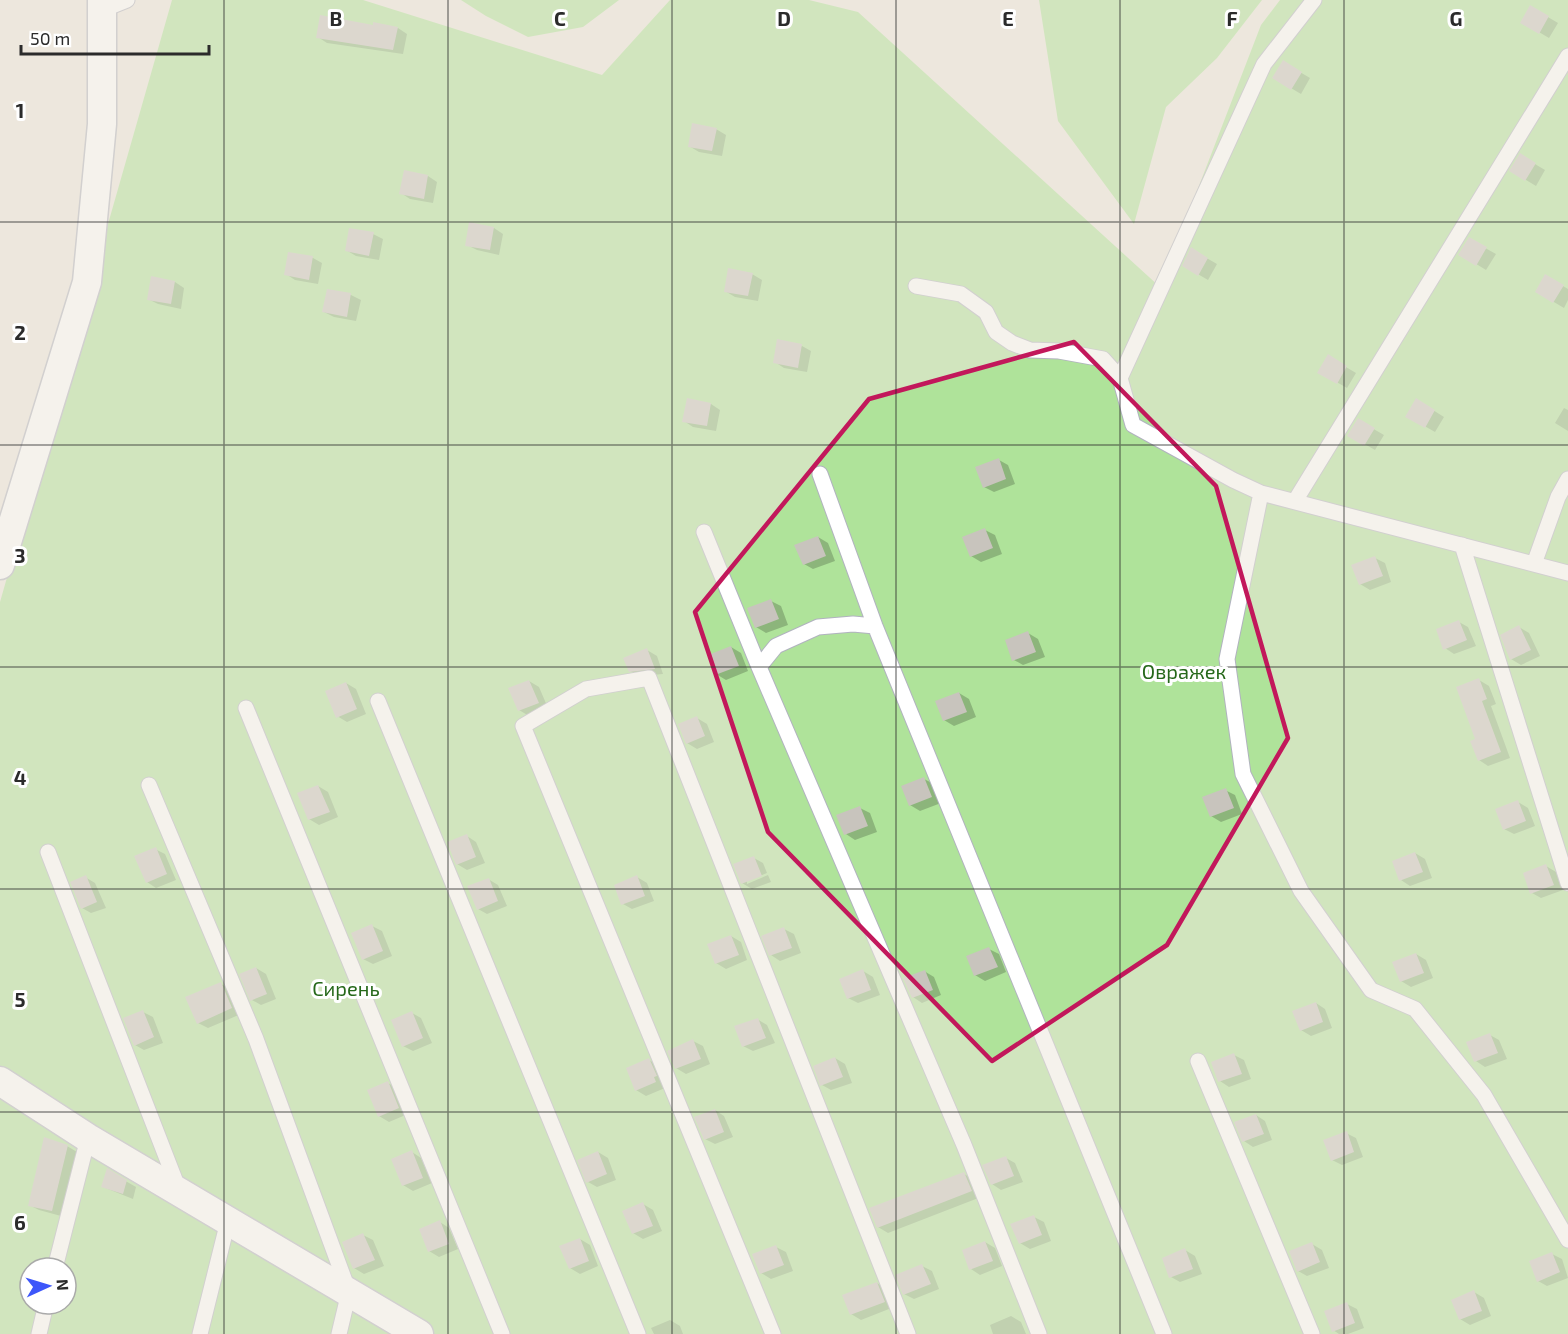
<svg xmlns="http://www.w3.org/2000/svg" width="1568" height="1334" viewBox="0 0 1568 1334" font-family="'Exo 2',sans-serif">
<rect width="100%" height="100%" fill="#ede7dd"/>
<path fill="#afe39a" fill-rule="evenodd" d="M172,0H363L602,75L670,0H809L858,12L1160,287L1261,25L1280,0H1568V1334H0V602ZM30,1268H66V1304H30Z
M461,0H619L583,27L528,37L486,16Z
M1039,0H1262L1217,58L1166,107L1134,224L1058,121Z"/>
<path fill="#0003" d="M1531,7L1558,23L1549,38L1522,22Z
M398,28L407,34L403,54L327,43L318,37Z
M1283,62L1310,78L1301,94L1274,78Z
M716,129L726,135L722,156L699,152L689,146Z
M1520,155L1545,170L1536,186L1511,171Z
M428,176L437,182L433,203L410,199L401,193Z
M494,228L503,234L499,255L477,250L467,245Z
M373,234L383,239L379,260L356,256L346,250Z
M1469,239L1496,254L1486,270L1460,254Z
M1191,249L1217,264L1208,280L1184,266Z
M290,254L313,258L322,263L318,284L295,280L286,274Z
M752,274L762,280L758,301L735,297L725,291Z
M1546,276L1568,289V300L1564,308L1537,292Z
M152,278L175,282L184,288L181,309L158,304L148,299Z
M328,291L351,295L361,300L356,321L334,317L324,312Z
M802,346L811,351L807,372L784,368L775,362Z
M1329,357L1356,373L1347,388L1319,372Z
M688,400L711,404L720,410L716,431L693,427L684,421Z
M1417,400L1444,417L1435,432L1407,416Z
M1564,408L1568,410V431L1555,423Z
M1358,420L1384,435L1375,450L1349,435Z
M999,460L1008,465L1015,484L994,492L984,487Z
M985,530L995,535L1002,554L981,562L971,556Z
M818,537L828,543L835,561L813,569L804,564Z
M1375,558L1385,563L1391,582L1370,590L1360,584Z
M771,601L781,606L788,625L766,633L756,627Z
M1459,622L1468,627L1476,646L1454,654L1445,648Z
M1519,627L1529,633L1540,656L1521,665L1511,659L1502,636Z
M1028,633L1038,639L1045,657L1023,665L1014,660Z
M731,647L741,653L748,671L726,680L716,674Z
M647,650L657,656L663,674L640,676L630,671Z
M1479,680L1489,686L1496,704L1491,706L1510,758L1488,766L1479,760L1477,740Z
M529,681L539,687L548,708L529,716L519,710Z
M346,683L356,689L366,714L347,722L337,716Z
M959,693L969,699L976,717L954,726L944,720Z
M697,718L707,724L714,742L697,749L687,743Z
M924,779L934,784L941,803L920,811L910,805Z
M318,786L328,792L338,817L319,825L309,819Z
M1225,790L1235,795L1242,814L1221,822L1211,816Z
M1518,802L1528,808L1535,826L1514,834L1504,829Z
M860,808L870,813L877,832L855,840L846,834Z
M467,836L476,842L485,863L467,870L457,864Z
M155,849L165,854L176,880L156,888L147,882Z
M1415,853L1425,859L1432,878L1410,886L1401,880Z
M754,858L763,863L767,873L747,881V884L768,875L771,882L752,889L742,883Z
M1546,866L1556,872L1563,890L1541,898L1532,893Z
M85,877L95,883L106,908L91,913L82,908Z
M637,877L647,883L654,901L632,909L623,904Z
M488,879L498,885L507,906L487,914L478,909Z
M372,926L382,931L392,956L373,964L363,959Z
M784,929L794,934L801,953L780,961L771,955Z
M731,936L741,942L747,960L726,969L716,963Z
M989,949L999,954L1006,972L985,981L975,975Z
M1416,954L1426,960L1433,978L1411,987L1401,981Z
M256,968L266,974L276,999L261,1005L252,1000Z
M863,971L873,977L880,995L858,1003L848,998Z
M924,971L934,977L941,995L922,1003L913,997Z
M221,984L231,989L241,1014L208,1028L198,1023Z
M1316,1003L1325,1009L1332,1028L1311,1036L1301,1030Z
M143,1012L153,1017L163,1043L144,1050L135,1045Z
M412,1013L421,1018L432,1043L413,1051L403,1046Z
M757,1019L767,1025L775,1043L753,1051L743,1046Z
M1490,1035L1499,1040L1507,1059L1485,1067L1476,1061Z
M693,1041L703,1046L710,1064L686,1074L676,1068Z
M1234,1055L1244,1060L1251,1079L1229,1087L1220,1081L1213,1063Z
M835,1058L845,1064L852,1083L831,1090L822,1085Z
M649,1060L659,1066L665,1088L646,1096L636,1090Z
M388,1083L398,1089L408,1114L389,1122L379,1116Z
M715,1110L724,1116L733,1137L715,1144L705,1139Z
M1256,1115L1265,1121L1272,1140L1253,1147L1244,1141Z
M1346,1133L1356,1138L1363,1157L1342,1165L1332,1160Z
M67,1146L77,1152L61,1216L39,1210L29,1205Z
M412,1152L421,1158L432,1183L413,1191L403,1185Z
M598,1152L608,1158L616,1180L597,1187L588,1182Z
M1006,1158L1015,1163L1023,1182L1001,1190L992,1184Z
M108,1171L136,1187L133,1199L103,1187Z
M964,1174L974,1180L981,1197L888,1233L878,1227Z
M643,1204L653,1210L662,1231L643,1239L633,1233Z
M1034,1217L1044,1222L1051,1241L1030,1249L1020,1243Z
M440,1222L449,1228L458,1249L439,1257L429,1251Z
M363,1235L373,1240L384,1266L364,1274L354,1268Z
M580,1239L590,1245L598,1266L580,1274L570,1268Z
M985,1242L995,1248L1002,1266L980,1275L971,1269Z
M1312,1244L1322,1250L1329,1268L1307,1276L1298,1271Z
M776,1247L786,1252L793,1271L771,1279L761,1273Z
M1185,1250L1195,1256L1202,1274L1180,1282L1171,1277Z
M1552,1254L1562,1259L1568,1278L1547,1286L1538,1281Z
M922,1266L932,1271L939,1289L914,1299L904,1294Z
M877,1283L886,1289L894,1307L861,1320L851,1314Z
M1474,1292L1484,1298L1491,1316L1470,1325L1460,1319Z
M1347,1304L1357,1309L1364,1328L1348,1334H1339L1333,1330Z
M1011,1316L1021,1322L1026,1334H993L990,1325Z
M670,1320L680,1326L683,1334H654L651,1328Z"/>
<path fill="#c8c4bd" d="M1530,5L1549,16L1539,34L1520,23Z
M320,15L373,25V22L398,27L393,50L316,38Z
M1283,60L1302,72L1291,90L1272,78Z
M692,123L717,128L712,151L688,147Z
M1520,153L1536,163L1525,181L1509,171Z
M404,170L428,175L424,199L399,194Z
M469,222L494,227L490,250L465,246Z
M349,228L374,232L369,256L345,251Z
M1469,237L1487,247L1476,266L1458,255Z
M1191,247L1208,258L1198,276L1182,266Z
M288,252L313,256L309,280L284,275Z
M728,268L753,273L748,296L724,292Z
M1545,274L1564,285L1553,303L1535,292Z
M151,276L175,281L171,304L147,300Z
M327,289L351,293L347,317L322,312Z
M777,339L802,344L798,368L773,363Z
M1328,354L1347,366L1337,384L1317,373Z
M687,398L711,403L707,426L682,422Z
M1416,398L1435,410L1425,428L1405,417Z
M1358,418L1375,428L1364,446L1347,436Z
M999,458L1006,479L983,488L975,467Z
M985,528L993,548L970,557L962,537Z
M818,536L826,556L803,565L794,545Z
M1375,556L1383,576L1359,585L1351,565Z
M771,599L779,619L755,628L747,608Z
M1459,620L1467,640L1443,650L1436,629Z
M1519,625L1531,650L1510,660L1500,635Z
M1028,631L1036,652L1012,661L1005,640Z
M731,646L739,666L715,675L708,655Z
M647,648L655,669L629,672L623,658Z
M1479,678L1487,699L1482,701L1501,752L1478,761L1470,741L1475,739L1456,687Z
M529,680L539,703L518,711L508,688Z
M346,682L357,709L336,718L325,691Z
M959,692L967,712L943,721L935,701Z
M697,716L705,736L686,744L678,724Z
M924,777L932,797L909,806L901,786Z
M318,785L330,812L308,820L297,793Z
M1226,788L1234,808L1210,817L1202,797Z
M1518,800L1526,821L1503,830L1495,809Z
M860,806L868,826L844,835L836,815Z
M467,834L476,857L456,865L447,842Z
M156,847L167,874L146,883L134,856Z
M1415,852L1423,872L1399,881L1392,861Z
M754,856L762,876L741,884L733,864Z
M1546,864L1554,885L1530,894L1523,873Z
M86,875L97,902L81,909L70,882Z
M637,875L645,896L621,905L614,885Z
M489,878L498,901L477,910L467,886Z
M372,924L383,951L362,960L351,933Z
M784,927L792,948L769,956L761,936Z
M731,935L739,955L715,964L707,944Z
M989,947L998,967L974,976L966,956Z
M1416,953L1424,973L1400,982L1392,962Z
M256,967L267,994L250,1001L239,974Z
M863,969L871,990L847,999L839,979Z
M925,970L933,990L912,998L903,978Z
M221,982L232,1008L197,1024L185,997Z
M1316,1002L1323,1022L1300,1031L1292,1011Z
M143,1010L154,1037L134,1046L123,1018Z
M412,1011L423,1038L402,1047L391,1020Z
M758,1018L766,1038L742,1047L734,1026Z
M1490,1033L1498,1053L1474,1062L1466,1042Z
M693,1039L701,1059L675,1069L667,1051Z
M1234,1053L1242,1074L1218,1082L1211,1062Z
M835,1057L843,1077L820,1086L813,1066Z
M649,1058L657,1076L654,1077L656,1082L635,1091L626,1068Z
M388,1081L399,1108L378,1117L367,1090Z
M715,1109L724,1132L704,1140L694,1117Z
M1256,1114L1264,1134L1242,1142L1234,1122Z
M1347,1131L1354,1152L1331,1161L1323,1140Z
M44,1137L68,1145L52,1211L28,1206Z
M412,1150L423,1178L402,1186L391,1159Z
M598,1151L607,1174L586,1183L577,1160Z
M1006,1156L1014,1176L991,1185L982,1165Z
M107,1168L127,1180L123,1194L101,1187Z
M964,1172L972,1191L877,1228L869,1208Z
M643,1202L653,1226L632,1234L622,1211Z
M1034,1215L1042,1235L1019,1244L1010,1224Z
M440,1220L449,1244L428,1252L419,1229Z
M363,1233L375,1260L353,1269L342,1242Z
M580,1238L589,1261L569,1269L559,1246Z
M985,1241L993,1261L969,1270L962,1250Z
M1312,1242L1320,1262L1297,1272L1289,1251Z
M776,1245L784,1265L760,1274L752,1254Z
M1185,1248L1193,1269L1169,1278L1162,1258Z
M1552,1252L1560,1272L1537,1282L1529,1261Z
M922,1264L931,1284L903,1295L895,1275Z
M877,1282L885,1302L850,1315L842,1295Z
M1474,1290L1482,1311L1459,1320L1451,1300Z
M1347,1302L1355,1323L1332,1332L1324,1311Z"/>
<g fill="none" stroke-linecap="round" stroke-linejoin="round">
<g stroke="#b1b3bf" stroke-width="17">
<path id="service" d="M102,10L127,0
M916,286L961,294L986,312L996,332L1012,343L1030,350L1059,351L1103,359L1120,378L1133,425L1233,480L1261,493L1568,573
M1120,378L1264,64L1314,0
M820,474L875,626L1164,1334
M1261,493L1227,659L1243,774L1301,891L1371,990L1415,1009L1484,1095L1568,1240
M1295,501L1568,56
M704,532L759,667L964,1145L1039,1334
M1462,545L1568,883
M1534,564L1558,497L1568,479
M759,667L776,646L818,627L853,624L875,626
M378,701L638,1334
M246,708L502,1334
M149,785L256,1039L349,1292L339,1334
M48,852L179,1190
M1198,1061L1312,1334
M55,1268L88,1138
M39,1334L46,1304
M200,1334L228,1221
M773,1334L523,726L586,689L649,678L908,1334"/>
</g>
<g stroke="#b1b3bf" stroke-width="31">
<path id="minor" d="M0,565L87,282L102,124V0
M0,1081L88,1138L419,1334"/>
</g>
<use href="#service" stroke="#fff" stroke-width="15"/>
<use href="#minor" stroke="#fff" stroke-width="28"/>
</g>
<path d="M0 0H1568V1334H0ZM1074,342L1216,486L1288,738L1167,945L992,1061L768,832L695,612L869,399Z" fill="#ede7dd" fill-opacity=".55" fill-rule="evenodd"/>
<path fill="none" stroke="#c2185b" stroke-width="4.5" stroke-linejoin="round" d="M1074,342L1216,486L1288,738L1167,945L992,1061L768,832L695,612L869,399Z"/>
<path fill="none" stroke="#2b2b2b" stroke-width="1.5" stroke-opacity="0.55" d="M224,0V1334M448,0V1334M672,0V1334M896,0V1334M1120,0V1334M1344,0V1334M0,222H1568M0,445H1568M0,667H1568M0,889H1568M0,1112H1568"/>
<g text-anchor="middle" dominant-baseline="central" stroke-width="6" stroke-linejoin="round" paint-order="stroke">
<g font-size="20" fill="#26681a" stroke="#fff">
<text x="1184" y="671">Овражек</text>
<text x="346" y="988">Сирень</text>
</g>
</g>
<g font-size="20" text-anchor="middle" font-weight="bold" fill="#2b2b2b" stroke="#fff" stroke-width="6" stroke-linejoin="round" paint-order="stroke">
<text x="336" y="26">B</text>
<text x="560" y="26">C</text>
<text x="784" y="26">D</text>
<text x="1008" y="26">E</text>
<text x="1232" y="26">F</text>
<text x="1456" y="26">G</text>
<text x="20" y="118">1</text>
<text x="20" y="340">2</text>
<text x="20" y="563">3</text>
<text x="20" y="785">4</text>
<text x="20" y="1007">5</text>
<text x="20" y="1230">6</text>
</g>
<g transform="translate(48 1286) rotate(86)"><circle r="28" fill="#ffffff" stroke="#aaaaaa" stroke-width="1.5"/>
<path d="M0-4.5L10 22L0 15L-10 22Z" fill="#3d56fa"/>
<text y="-9" font-size="16" font-weight="bold" text-anchor="middle" fill="#2b2b2b">N</text>
</g>
<path d="M21 45v9h188v-9" fill="none" stroke="#2b2b2b" stroke-width="3"/>
<text x="30" y="45" font-size="18" fill="#2b2b2b" stroke="#ffffff" stroke-width="4.5" paint-order="stroke">50 m</text>
</svg>
